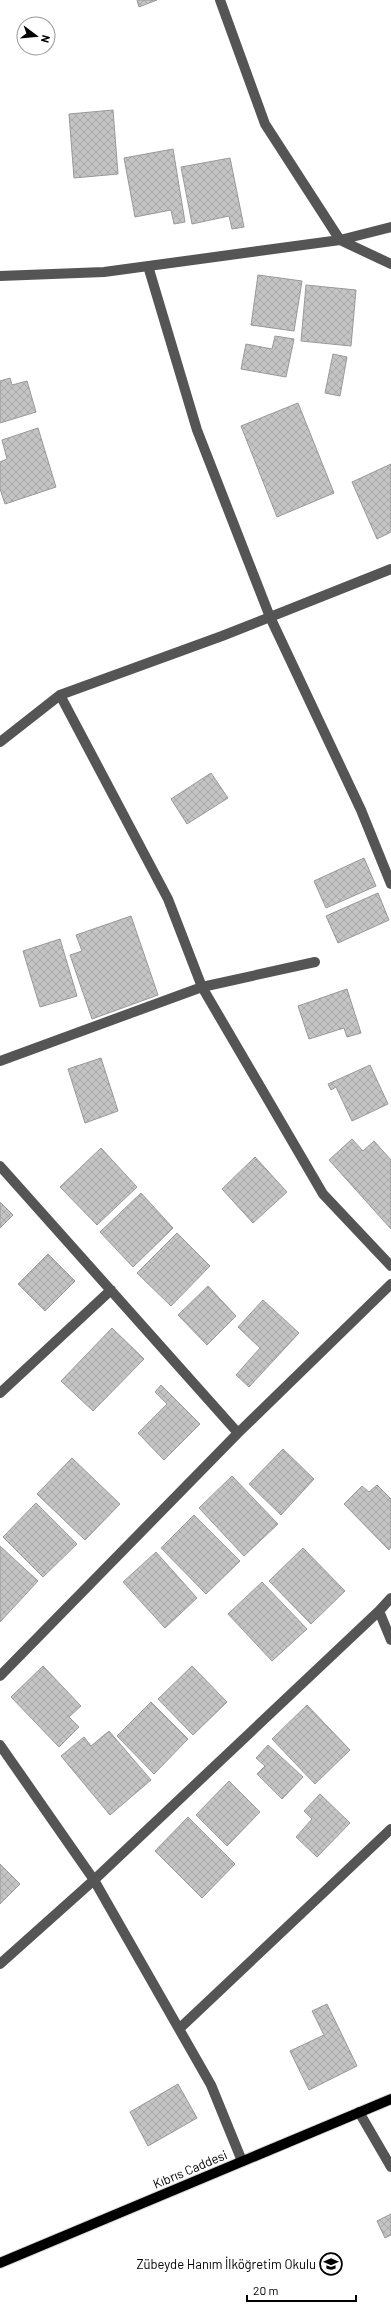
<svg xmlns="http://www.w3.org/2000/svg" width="391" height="2319" viewBox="0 0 391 2319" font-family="Barlow,sans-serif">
<defs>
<pattern id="building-cross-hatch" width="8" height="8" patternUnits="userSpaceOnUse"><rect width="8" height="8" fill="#c4c4c4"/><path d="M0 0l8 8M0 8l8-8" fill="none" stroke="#a7a7a7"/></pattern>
</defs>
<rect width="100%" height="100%" fill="#fff"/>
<path fill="url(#building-cross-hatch)" stroke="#999" d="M137,0H157L139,7Z
M113,110L118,174L74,178L69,114Z
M173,149L185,222L174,224L171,210L135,217L124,158Z
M230,158L244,227L232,229L229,216L192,224L181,167Z
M258,275L302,281L294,331L251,325Z
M306,285L356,290L351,346L301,341Z
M275,336L294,339L286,377L241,369L246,344L272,349Z
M333,354L347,357L340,396L325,393Z
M10,378L12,385L27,381L36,412L0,423V381Z
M298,403L334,493L277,517L241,426Z
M38,428L56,487L5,504L0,489V462L7,459L2,440Z
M391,464V532L377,539L352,482Z
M211,773L228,798L187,824L171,799Z
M364,858L376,886L326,908L314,881Z
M378,893L389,920L338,943L326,916Z
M131,916L158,995L92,1019L70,955L82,951L76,935Z
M60,939L77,996L40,1007L23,951Z
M347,989L361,1033L347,1037L344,1028L309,1039L298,1006Z
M101,1058L118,1111L85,1123L68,1069Z
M370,1065L388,1104L352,1121L336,1087L331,1090L328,1084Z
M352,1139L363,1151L374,1141L391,1160V1229L329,1160Z
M101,1148L137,1187L97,1225L60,1187Z
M255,1157L287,1192L253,1223L222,1189Z
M141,1193L173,1228L133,1267L100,1232Z
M0,1202L13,1215L0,1228Z
M177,1233L210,1266L171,1306L137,1273Z
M48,1254L75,1281L45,1311L18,1284Z
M208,1286L236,1316L207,1345L178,1315Z
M263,1300L299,1333L249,1387L236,1375L260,1348L238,1327Z
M112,1328L144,1359L93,1411L61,1381Z
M161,1385L200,1424L164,1460L138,1433L167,1404L155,1392Z
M283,1449L314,1479L281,1515L249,1484Z
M72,1458L120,1504L85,1540L37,1494Z
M232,1476L278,1524L244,1556L199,1508Z
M377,1485L391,1499V1547L389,1550L344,1504L362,1486L369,1492Z
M36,1503L77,1544L43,1577L3,1537Z
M194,1515L240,1561L206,1594L161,1548Z
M0,1546L38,1581L0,1622Z
M303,1548L345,1591L311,1624L269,1581Z
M156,1552L197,1598L165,1628L123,1582Z
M262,1582L307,1629L272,1661L228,1614Z
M43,1666L81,1706L69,1717L79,1727L59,1747L11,1697Z
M192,1666L227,1702L193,1735L158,1699Z
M151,1702L188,1739L154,1774L117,1736Z
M307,1705L350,1750L315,1784L272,1739Z
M109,1731L151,1780L110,1815L61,1756L84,1737L91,1746Z
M268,1745L303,1777L282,1799L257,1774L265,1766L256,1758Z
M229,1781L260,1812L227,1846L196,1815Z
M320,1794L350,1823L317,1857L296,1837L312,1819L304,1811Z
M188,1817L235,1864L202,1898L155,1851Z
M0,1864L20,1884L0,1904Z
M327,2004L357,2066L309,2090L290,2051L324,2035L312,2011Z
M178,2084L197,2118L148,2146L130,2112Z
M391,2214V2235L385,2238L377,2221Z"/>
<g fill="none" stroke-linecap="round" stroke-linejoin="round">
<g stroke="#dbdbdb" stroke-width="12">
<path id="major" d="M0,2263L391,2099"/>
</g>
<path stroke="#555" stroke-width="10" d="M391,227L340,240L391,264
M148,266L197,430L270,617L361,810L391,884
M0,276L104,272L340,240L265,124L220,0
M60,695L168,899L202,987L323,1194L391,1266
M0,742L60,695L222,636L391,569
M0,1061L202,987L315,962
M0,1166L238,1433L0,1676
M0,1393L111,1290
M238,1433L391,1284
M391,1598L379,1611L391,1640
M0,1745L94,1880L211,2085L242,2161
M0,1964L94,1880L379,1611
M179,2029L391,1829
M359,2112L391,2167"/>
<use href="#major" stroke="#000" stroke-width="10"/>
</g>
<defs>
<g id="school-ring" transform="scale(1.15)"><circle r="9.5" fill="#fff" stroke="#000" stroke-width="1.5"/><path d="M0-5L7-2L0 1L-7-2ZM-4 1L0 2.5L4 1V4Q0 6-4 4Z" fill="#000"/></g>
</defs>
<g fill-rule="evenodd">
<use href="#school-ring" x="331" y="2264"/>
</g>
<g text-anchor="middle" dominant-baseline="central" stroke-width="3" stroke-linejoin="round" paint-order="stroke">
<g font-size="13" fill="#000" stroke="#fff">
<text transform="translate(190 2169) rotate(-23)">Kıbrıs Caddesi</text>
</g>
<g font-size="13" fill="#000" stroke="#fff" text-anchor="end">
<text x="316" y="2264">Zübeyde Hanım İlköğretim Okulu</text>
</g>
</g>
<g transform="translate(36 36) rotate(106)"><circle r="19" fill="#ffffff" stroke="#999999"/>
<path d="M0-3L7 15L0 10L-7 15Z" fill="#000000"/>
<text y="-6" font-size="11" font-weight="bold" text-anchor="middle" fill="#000000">N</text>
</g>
<path d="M247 2295v6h109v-6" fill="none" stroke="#000000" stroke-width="2"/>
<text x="253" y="2295" font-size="12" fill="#000000" stroke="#ffffff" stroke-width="3" paint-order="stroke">20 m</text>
</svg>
